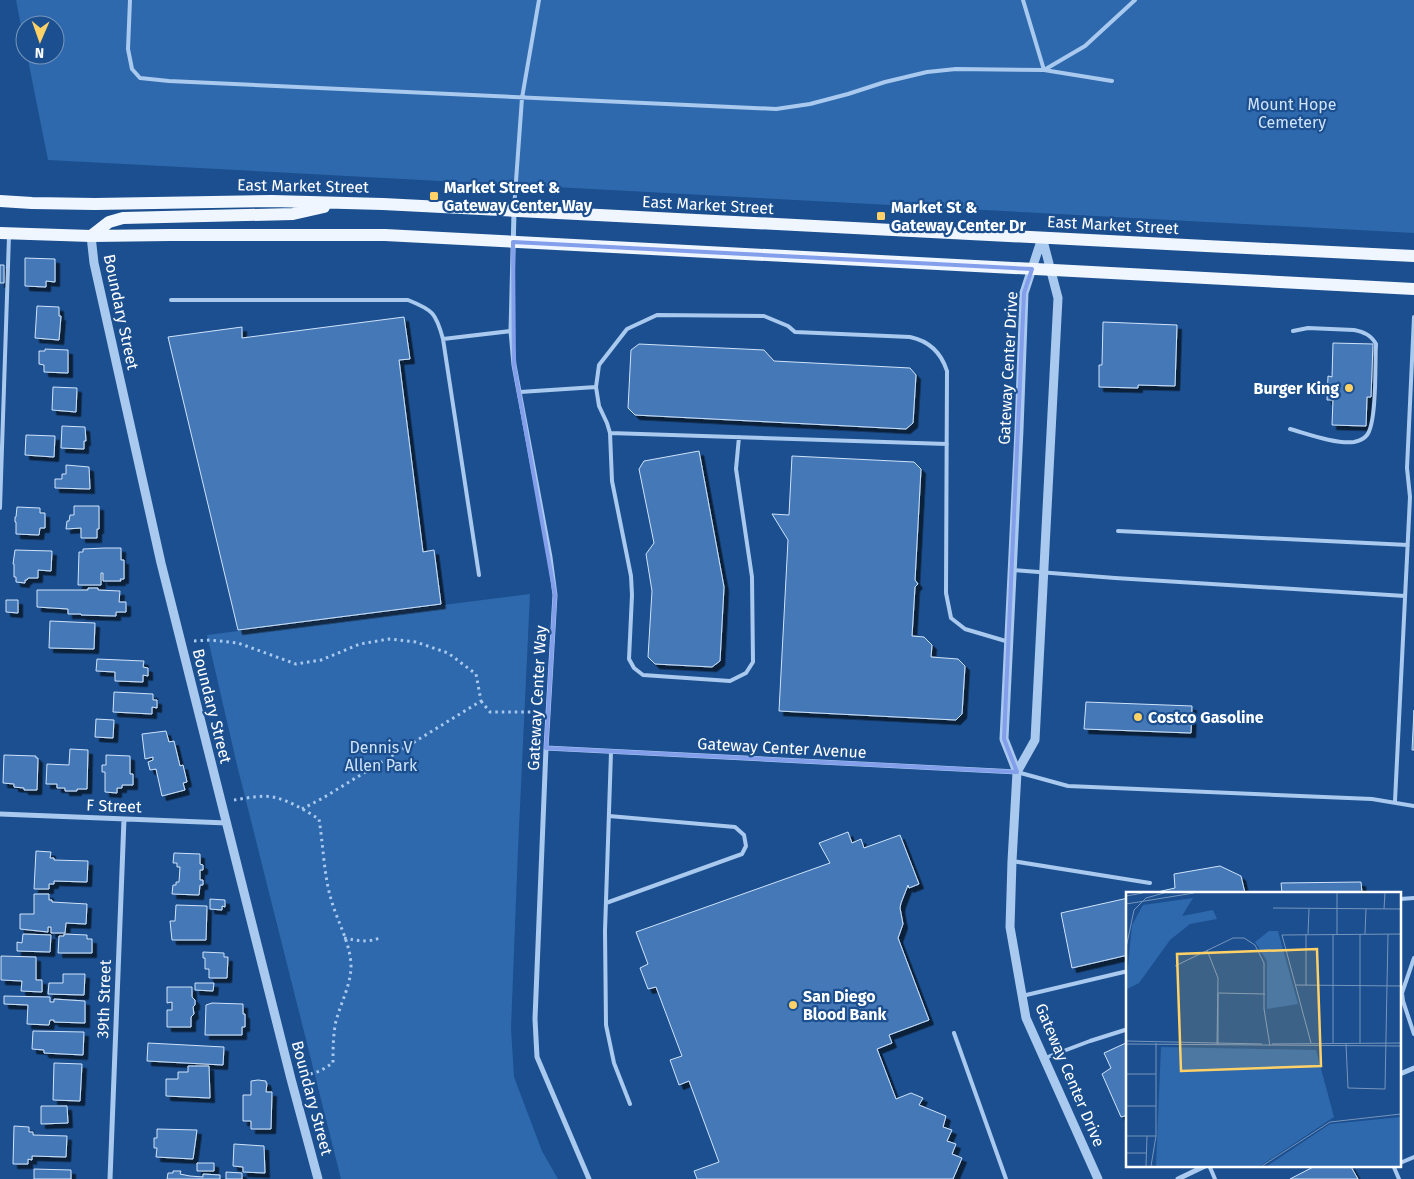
<svg xmlns="http://www.w3.org/2000/svg" width="1414" height="1179" viewBox="0 0 1414 1179" font-family="'Fira Sans',sans-serif">
<defs>
<filter id="shadow"><feDropShadow dx="4.5" dy="4.5" stdDeviation="0" flood-color="#0009"/></filter>
</defs>
<rect width="100%" height="100%" fill="#1b4f8f"/>
<path fill="#2e69ad" d="M16,0H1414V233L48,160L27,55H55V25H25V47Z
M530,594L518,849L511,1028L514,1077L542,1151L558,1179H341L237,765L207,635Z"/>
<path fill="#4478b7" stroke="#cfe3fa" filter="url(#shadow)" d="M25,258L55,259V282L46,281V287L25,286Z
M0,265H4V283H0Z
M37,306L59,307V316H61L59,340L35,338Z
M404,317L410,359L399,360L423,552L434,550L441,604L238,630L168,337L242,327V338Z
M1103,322L1177,325L1175,386L1138,385V388L1099,387V365H1102Z
M1333,343L1373,344L1371,397H1367L1366,426L1332,425L1333,400H1327L1328,376L1332,377Z
M639,344L764,350L774,361L910,368L916,375L913,423L906,429L635,415L628,408L631,350Z
M45,349L68,350V373L44,372V365L39,364V351H45Z
M53,387L77,388L76,412L52,410Z
M62,426L85,427L86,441H84V449L61,448Z
M26,435L55,436L54,457L25,455Z
M699,451L724,587L720,661L712,667L655,664L648,657L652,591L646,554L654,543L639,469L644,461Z
M792,456L914,462L921,469L915,580L918,584L915,587L912,636L924,637L932,645L931,657L958,659L965,666L962,714L956,720L779,711L788,540L772,514L789,515Z
M66,465L89,467L90,489L55,488V479H62V474H66Z
M74,506H99V529H97V538H81V528L66,529L67,521H69L70,515H74Z
M17,507L40,508V513H45V528H40L39,535L16,534V522H15V517H16Z
M104,548H121V560H124V579H120L121,581H103V573H101V585H78L79,552H83V549Z
M15,550L52,551L51,571L38,570V578H28L27,580H25V583L16,582V577H14V564H13Z
M88,588H98V590L120,591L119,602H126V612H116V616L81,615V614H68V609L37,607V590H88Z
M6,600H18V613L6,612Z
M50,621L95,623L94,649L49,648Z
M97,659L144,661L143,667L148,668V676L143,675V682L115,681V672L96,671Z
M114,692L153,694V700H157V708L152,707V714L113,712Z
M1086,702L1192,706L1191,733L1084,729Z
M1414,710V750H1412Z
M96,719L114,720L113,738L95,737Z
M166,731L169,742L174,741L180,766L183,765L187,782L183,783L185,790L162,796L156,769L150,770L148,762L153,760V757L145,759L142,734Z
M70,749L88,750L87,789H77V791H65V788H57V784H46L47,764L69,765Z
M4,755L36,756V758H38L37,790H24V788L14,787V784L3,783Z
M106,755L130,756V774H133V785H122V788H117V793L105,792V772H102V765H106Z
M848,832L852,843L861,839L864,848L900,835L919,884L909,888L908,885L901,903L900,908L903,924L898,938L929,1020L889,1035L892,1043L877,1049L896,1099L911,1093L923,1098L919,1105L946,1116L943,1127L952,1130L947,1141L956,1144L952,1154L962,1158L953,1179H697L694,1171L719,1162L689,1081L679,1085L670,1060L682,1056L656,987L648,989L640,968L648,964L636,932L830,863L819,843Z
M36,851L51,852L50,858H54V860L88,861L87,882L54,881V884H49V889H34Z
M174,853L200,854V864L203,865V870H200V880H203V885H200L199,895L172,894L173,885H176V882H179L180,867H177V863H173Z
M1220,866L1241,876L1245,893H1153L1175,888L1174,874Z
M1361,882L1362,893H1282L1281,883Z
M34,894H49V900H52V902L87,904L86,924L66,923L65,933H51V927H48V932L20,929V914H34Z
M1128,898V955L1072,968L1061,913Z
M210,899L225,900V907L222,906V910L210,909Z
M176,905L207,906L206,940H172L170,921H175Z
M23,934L51,935L50,952L17,951V942L22,943Z
M64,934L87,935V939H92V953H58L59,936H64Z
M203,952L224,953V957H228L227,978H209V969H205V958H203Z
M1,956L36,957V980H42V992L21,991L22,981L1,980Z
M63,974H85L84,995L48,994L49,983H63Z
M195,983H214L213,991L195,990Z
M167,987H192V997L195,1000V1005L193,1007L194,1014L191,1017V1027H167V1010H172V1002L167,1003Z
M4,996L50,997V1002H54V999L85,1001V1023L54,1022V1020H50L49,1025L27,1024L28,1005L4,1004Z
M212,1003L243,1004V1014H245V1027H242V1035H205L206,1005Z
M33,1031L84,1032L83,1055L44,1053V1050L32,1049Z
M1128,1042V1115L1121,1117L1102,1074L1111,1068L1104,1053Z
M148,1043L224,1047L223,1065L147,1061Z
M54,1063L82,1064L80,1101L53,1100Z
M188,1066H209L210,1098L166,1096V1079H178V1072H188Z
M258,1080L266,1081V1083H267L266,1092H272L271,1129H251V1121H243V1095H251V1081Z
M41,1106H67L68,1123L41,1124Z
M14,1126L29,1127V1132H33V1135L67,1136L66,1157L32,1156V1160L28,1159V1164H13Z
M157,1129L197,1130L193,1159L156,1157L157,1148H154V1138H157Z
M234,1144L264,1146L265,1173L243,1172V1167L233,1166Z
M197,1163H214V1171H197Z
M1317,1165H1350L1358,1179H1290Z
M34,1169L71,1170V1179H34Z
M173,1171H181L180,1174L190,1176L203,1177V1174L220,1175V1179H167L168,1173H173Z
M226,1172L242,1173V1179H226Z"/>
<g fill="none" stroke-linecap="round" stroke-linejoin="round">
<path stroke="#a9c9ee" stroke-width="3" stroke-dasharray="2.5 4" stroke-linecap="butt" d="M194,641L210,640L238,643L296,664L321,660L360,644L389,639L416,642L448,653L476,674L481,701L323,798L302,809
M481,701L490,712H538
M234,800C247,798 264,794 277,798C292,802 306,811 319,819C323,843 324,876 331,899C337,921 350,942 351,965C351,985 341,1002 336,1021C333,1035 333,1049 333,1063L320,1071L304,1076
M344,938C359,941 368,943 382,937"/>
<path stroke="#a9c9ee" stroke-width="4" d="M130,0L128,49L132,69L140,78L169,81L776,109L810,104L848,94L885,82L927,72L956,69L1044,70L1112,81
M1023,0L1044,70
M1044,70L1085,46L1135,0
M514,209L522,98L539,0
M171,300H408C433,310 436,313 443,339
M596,387L599,365L627,329L657,315L764,316L788,326L795,332L910,337C929,341 941,352 947,371L946,593L951,618L965,629L1009,642
M520,392L596,387L599,406L607,423L610,433L947,444
M1290,429C1308,434 1335,444 1354,442C1359,441 1364,439 1367,435C1377,422 1375,362 1376,344C1371,335 1364,332 1354,330L1308,328L1293,331
M610,433L612,481L631,576L632,595L629,659L634,668L643,675L730,681L746,673L753,662L752,577L736,469L739,437
M0,508L9,236
M1118,531L1408,545
M1013,570L1115,578L1405,596
M479,575L443,339L511,331
M611,752L605,931L606,1025L614,1063L630,1104
M1017,772L1068,786L1372,799L1414,806
M1395,801L1410,497L1407,468L1414,317
M1012,861L1150,883
M1400,899L1414,898
M606,903L742,854L746,846L744,835L735,827L609,816
M1414,958L1402,993L1403,1001L1414,1034
M1022,996L1128,971
M954,1033L1006,1179
M1045,1058L1090,1041L1128,1029
M1400,1163L1414,1157
M1209,1165L1215,1179
M1393,1165L1399,1179"/>
<path stroke="#a9c9ee" stroke-width="5" d="M514,212L511,331L514,365L550,557L555,595L546,748L535,1019L537,1057L589,1179
M546,748L1017,772
M0,814L227,823
M1400,1074L1414,1068
M110,1179L124,819
M1178,1179L1207,1165"/>
<path stroke="#a9c9ee" stroke-width="9" d="M91,236L94,263L161,563L291,1079L318,1179
M1042,237L1058,298L1035,740L1017,772L1012,861L1010,927L1026,1018L1098,1179
M1017,772L1004,739L1019,430L1024,293L1042,238"/>
<path stroke="#f0f6ff" stroke-width="12" d="M0,201L32,203L95,204L272,201L383,204L1206,246L1414,256
M0,233L91,236L170,235H385L1414,289
M91,236L109,222L123,218L293,214L324,207"/>
</g>
<path fill="none" stroke="#839eea" stroke-width="4" stroke-linejoin="round" d="M513,242L1032,269L1024,293L1004,739L1017,772L546,748L555,595L514,365Z"/>
<g fill="#ffd166" stroke="#1b4f8f" stroke-width="2">
<rect x="429" y="191" width="10" height="10" rx="2.5"/>
<rect x="876" y="211" width="10" height="10" rx="2.5"/>
<circle cx="1349" cy="388" r="5"/>
<circle cx="1138" cy="717" r="5"/>
<circle cx="793" cy="1005" r="5"/>
</g>
<g text-anchor="middle" dominant-baseline="central" stroke-width="4.5" stroke-linejoin="round" paint-order="stroke">
<g font-size="16" fill="#cfe3fa" stroke="#1b4f8f">
<text x="1292" y="104">Mount Hope<tspan x="1292" dy="18">Cemetery</tspan></text>
<text x="381" y="747">Dennis V<tspan x="381" dy="18">Allen Park</tspan></text>
</g>
<g font-size="16" fill="#fff" stroke="#1b4f8f">
<text transform="translate(303 186) rotate(1)">East Market Street</text>
<text transform="translate(708 205) rotate(3)">East Market Street</text>
<text transform="translate(1113 225) rotate(3)">East Market Street</text>
<text transform="translate(121 312) rotate(78)">Boundary Street</text>
<text transform="translate(1008 368) rotate(-87)">Gateway Center Drive</text>
<text transform="translate(537 698) rotate(-87)">Gateway Center Way</text>
<text transform="translate(212 706) rotate(76)">Boundary Street</text>
<text transform="translate(782 748) rotate(3)">Gateway Center Avenue</text>
<text transform="translate(114 806) rotate(2)">F Street</text>
<text transform="translate(104 999) rotate(-88)">39th Street</text>
<text transform="translate(1070 1075) rotate(67)">Gateway Center Drive</text>
<text transform="translate(312 1098) rotate(75)">Boundary Street</text>
</g>
<g font-size="16" font-weight="bold" fill="#fff" stroke="#1b4f8f" text-anchor="start">
<text x="444" y="187">Market Street &amp;<tspan x="444" dy="18">Gateway Center Way</tspan></text>
<text x="891" y="207">Market St &amp;<tspan x="891" dy="18">Gateway Center Dr</tspan></text>
<text x="1339" y="388" text-anchor="end">Burger King</text>
<text x="1148" y="717">Costco Gasoline</text>
<text x="803" y="996">San Diego<tspan x="803" dy="18">Blood Bank</tspan></text>
</g>
</g>
<g transform="translate(1126 892)">
<rect width="275" height="275" fill="#1b4f8f"/>
<path d="M67,6L56,24L87,18L91,27L64,32L44,48L13,91L1,97L0,119V94L6,33L17,13ZM143,39H152L172,112L141,117V69L129,50ZM35,155L190,158L208,225L134,274H30ZM275,225V274H141L204,232Z" fill="#2e69ad"/>
<path fill="none" stroke="#7695bc" stroke-width="1" d="M0,4L17,1M0,12L68,1M147,16L275,17M258,17L259,1M182,42L183,17M211,42V1M239,42L240,17M0,56L8,18L20,6L38,1M81,58L92,86L91,152M49,74L107,46H118L129,53L138,71V117L144,154M170,93L275,94M180,93V42M92,101L139,102M0,149L136,152M185,151L156,43L275,42M207,151V42M234,151V42M0,152L275,154M92,152V102M146,152L275,151M220,152L222,196L259,197L262,42M0,182H30M0,214H30M0,244H30M0,261H20M20,274L21,244M25,274L30,244V151M136,274L204,230L275,222"/>
<path fill="#ffd166" fill-opacity="0.15" stroke="#ffd166" stroke-width="2.5" d="M191,57L195,174L55,179L51,62Z"/>
<rect width="275" height="275" fill="none" stroke="#fff" stroke-width="2.5"/>
</g>
<g transform="translate(40 40) rotate(182)"><circle r="24" fill="#1b4f8f" stroke="#7695bc"/>
<path d="M0-4L9 19L0 12L-9 19Z" fill="#ffd166"/>
<text y="-8" font-size="14" font-weight="bold" text-anchor="middle" fill="#ffffff">N</text>
</g>
</svg>
